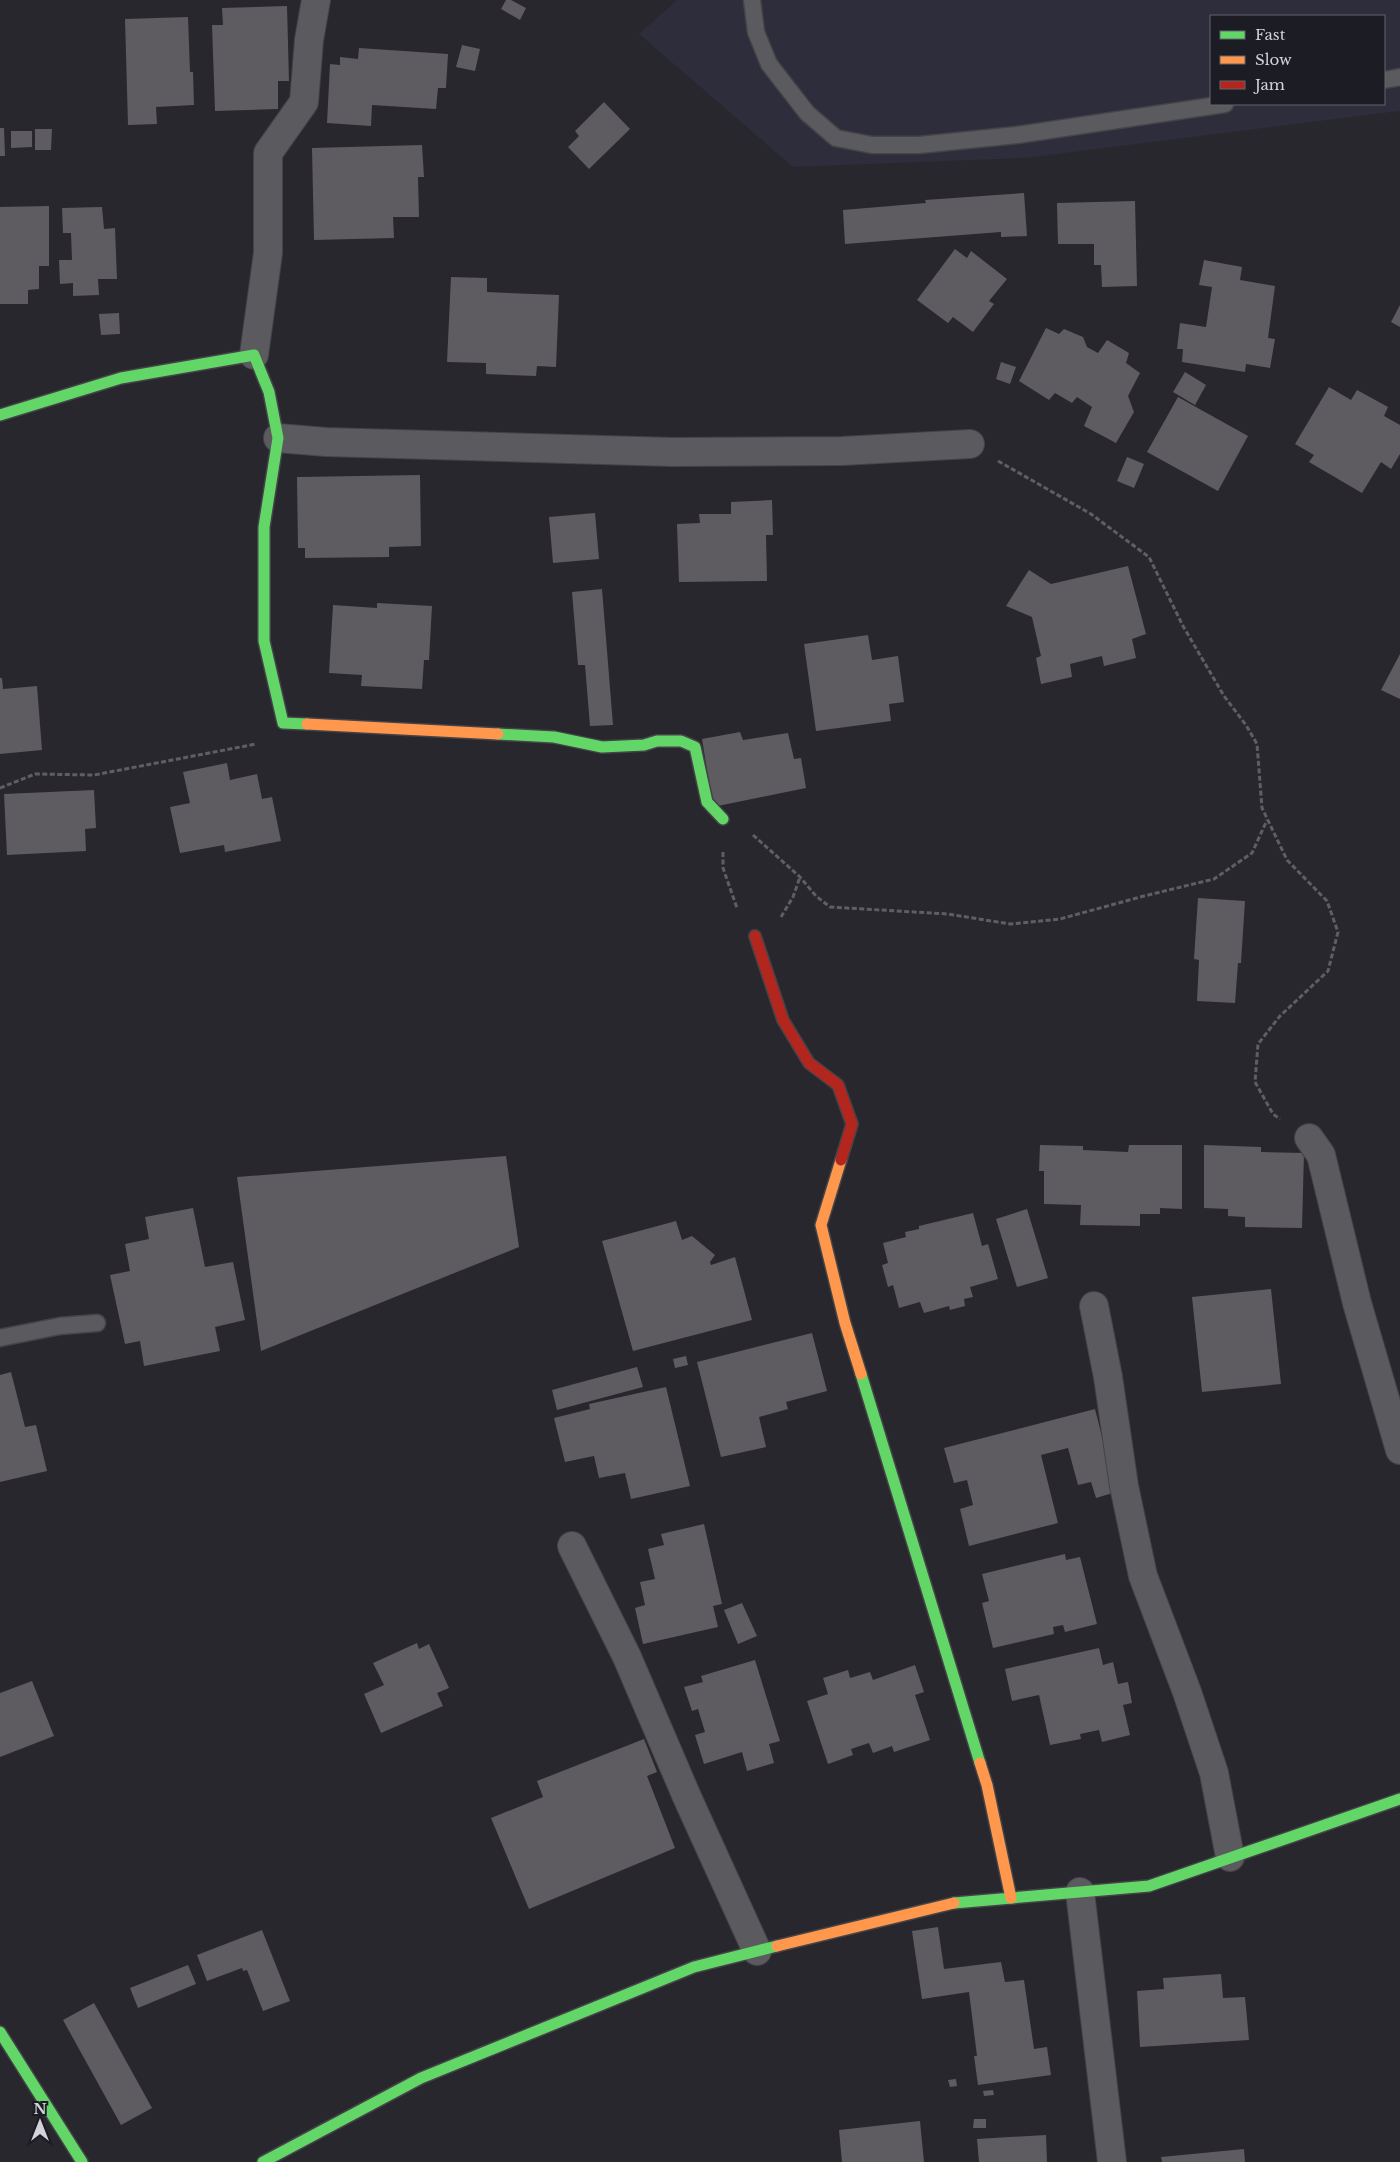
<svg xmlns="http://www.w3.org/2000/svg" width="1400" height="2162" viewBox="0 0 1400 2162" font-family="'Libre Baskerville',serif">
<rect width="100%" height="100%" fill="#28272d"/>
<path fill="#2d2d3b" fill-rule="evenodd" d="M677,0H1400V111L1025,158L793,167L639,34ZM1211,16H1384V104H1211Z"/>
<path fill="#5e5c60" d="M506,0H511L526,8L520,20L501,9Z
M287,6L289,81H278V109L215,111L212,25H223L222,8Z
M188,17L190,72H193L194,105L156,107L157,124L128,125L125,19Z
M462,45L480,49L475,71L456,67Z
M359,48L448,54L446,88H438L436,109L372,105L371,126L327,123L330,64L340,65V57L358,59Z
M604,102L630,129L589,169L568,147L579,136L575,131Z
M0,128H4L5,156H0Z
M35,129H52L51,150H35Z
M11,131H32V147L11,148Z
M422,145L424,177H418L419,217H393L394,238L314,240L312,148Z
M1024,193L1027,236L1001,237V232L845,244L843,210L926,203L925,200Z
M1135,201L1137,286L1102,287L1101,265H1094V244H1058L1057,203Z
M49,206V266H39V289L28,290V304H0V207Z
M102,207L104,229L115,228L117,279H98L99,295L73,296V283L60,284L59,260H72L71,233H63L62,208Z
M955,249L967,258L971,251L1007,279L989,301L994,304L973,332L953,317L948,323L917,300Z
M1204,260L1242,267L1240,280L1275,286L1268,338L1275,339L1270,368L1246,364L1245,372L1182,362L1183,349H1177L1180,323L1206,327L1212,287L1199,285Z
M451,277L487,278V292L559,295L556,367L537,366L536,376L486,374V363L447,362Z
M1400,305V327L1391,322Z
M119,313L120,334L101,335L99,314Z
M1046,328L1059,334L1064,329L1083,337L1087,347L1098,353L1107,340L1129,353L1126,363L1140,373L1128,396L1134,412L1116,443L1084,426L1092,407L1077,397L1072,403L1055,393L1049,400L1019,381Z
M1001,362L1016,367L1010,384L996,379Z
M1185,372L1206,385L1195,405L1173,392Z
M1329,387L1351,400L1357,390L1388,407L1384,416L1400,425V454L1391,469L1381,462L1362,493L1309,462L1314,455L1295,444Z
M1178,397L1248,436L1218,491L1147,452Z
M1127,457L1144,464L1134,488L1117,481Z
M420,475L421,546L389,547V557L305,558V548H298L297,477Z
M772,500L773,535H766L767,581L679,582L677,524L700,523L699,514H731V502Z
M595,513L599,559L553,563L549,517Z
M1128,566L1146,634L1132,639L1136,658L1104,666L1102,656L1070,664L1072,677L1041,684L1036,658L1041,656L1032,617L1006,606L1029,570L1051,584Z
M602,589L613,725L590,726L585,665H578L572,592Z
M377,603L432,606L429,660H424L422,689L361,686L362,675L329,673L333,605L377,608Z
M868,635L872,660L898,656L904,702L889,704L891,721L816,731L804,644Z
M1400,654V699L1381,690Z
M0,678H2L3,689L37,686L42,750L0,754Z
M740,732L743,740L788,733L794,759L801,758L806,788L713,807L702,739Z
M227,763L230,780L257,774L262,799L272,797L281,841L225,852L224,845L180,853L170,807L190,803L183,772Z
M94,790L96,828L85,829L86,851L7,855L4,794Z
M1198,898L1245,901L1241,963H1238L1235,1003L1197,1001L1199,960L1194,959Z
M1040,1145L1083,1146V1150L1128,1152L1129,1145H1182V1209L1160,1208V1214H1140V1226L1080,1225L1081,1205L1044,1204V1171H1039Z
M1204,1145L1261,1147V1152L1304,1153L1302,1228L1245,1227V1217L1228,1216V1209L1204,1208Z
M506,1156L519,1247L261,1351L237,1177Z
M193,1208L205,1267L233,1262L245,1320L215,1327L220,1351L144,1366L140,1341L125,1344L110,1275L130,1271L125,1244L149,1239L145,1217Z
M1027,1209L1048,1278L1017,1287L996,1219Z
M973,1213L982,1246L988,1244L998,1279L970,1287L973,1297L964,1299L965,1306L950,1310L949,1306L924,1313L920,1302L899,1308L893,1285L888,1287L882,1265L888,1263L883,1243L906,1237L905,1232L919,1229V1226Z
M676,1221L682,1240L692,1236L715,1255L710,1262L711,1265L735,1257L752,1320L633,1351L602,1241Z
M1271,1289L1281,1384L1202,1392L1192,1297Z
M812,1333L827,1391L786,1402L788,1409L759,1417L766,1447L721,1457L697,1362Z
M686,1356L688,1365L675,1368L673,1359Z
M637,1367L643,1387L557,1410L552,1390Z
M11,1372L25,1427L36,1425L47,1471L0,1482V1375Z
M666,1387L690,1486L631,1499L625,1473L599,1478L594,1456L565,1462L554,1418L590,1409L589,1404Z
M1095,1409L1116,1492L1096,1498L1091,1482L1078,1485L1068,1448L1041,1455L1058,1523L969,1546L960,1509L973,1505L967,1480L954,1483L944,1448Z
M704,1524L722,1604L713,1606L718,1627L643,1644L635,1608L645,1605L640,1582L655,1579L648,1549L664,1545L661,1534Z
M1065,1554L1066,1560L1080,1557L1097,1624L1065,1632L1063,1625L1053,1627L1054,1634L993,1648L982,1603L989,1601L982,1574Z
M742,1603L757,1636L738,1644L724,1610Z
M417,1643L419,1649L429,1644L449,1688L437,1693L443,1706L381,1733L364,1694L384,1685L373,1663Z
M1099,1648L1103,1665L1113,1662L1118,1684L1128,1682L1132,1703L1123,1705L1130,1735L1102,1742L1099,1730L1080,1734L1081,1739L1050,1745L1039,1695L1012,1701L1005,1669Z
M755,1660L780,1741L769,1744L774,1763L747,1771L742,1752L704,1764L695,1735L705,1732L698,1709L692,1711L684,1687L703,1682L701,1676Z
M915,1665L924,1692L915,1695L930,1740L894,1752L892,1746L873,1753L869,1743L851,1749L853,1755L828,1764L807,1701L828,1694L823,1678L848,1670L850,1678L870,1672L873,1680Z
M32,1681L54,1736L0,1757V1693Z
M644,1739L657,1772L647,1776L675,1848L529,1909L491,1818L543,1797L537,1781Z
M938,1927L944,1969L1001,1962L1005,1982L1024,1980L1034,2049L1047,2047L1051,2075L978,2085L974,2056H977L969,1992L922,1999L912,1931Z
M262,1930L290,2001L263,2011L247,1970L243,1971L242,1968L207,1981L197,1955Z
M188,1965L196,1984L138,2008L130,1988Z
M1221,1974L1223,1998L1245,1997L1249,2040L1140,2047L1137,1991L1164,1989L1163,1978Z
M94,2003L152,2108L121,2125L63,2020Z
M956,2079L957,2086L950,2087L948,2080Z
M993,2090L994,2095L984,2096L983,2091Z
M974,2119H986V2128H973Z
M920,2121L924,2162H842L839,2130Z
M1046,2135L1047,2162H979L977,2139Z
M1244,2149L1245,2162H1162L1161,2157Z"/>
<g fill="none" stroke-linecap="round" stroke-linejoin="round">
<g stroke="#434348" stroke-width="19">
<path id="lane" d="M752,0L756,32L769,64L807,113L836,138L872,145H919L1017,135L1225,104
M1384,80L1400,77
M0,1338L60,1326L97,1323"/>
</g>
<g stroke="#434348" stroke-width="30">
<path id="street" d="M254,355L268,253V153L304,102L309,40L316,0
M278,438L326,442L672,452L842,451L970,444
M1309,1138L1321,1155L1357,1303L1400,1450
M1094,1306L1108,1377L1124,1486L1143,1576L1187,1692L1214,1773L1230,1857
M572,1546L627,1657L687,1797L757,1951
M1080,1892L1112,2162"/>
</g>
<g stroke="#434348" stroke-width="14">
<path id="fast" d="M0,415L121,378L254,355L269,392L278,438L264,527V641L283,723L307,724
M498,734L554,737L602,747L644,745L657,741H681L695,747L707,802L723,819
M861,1374L980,1763
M954,1903L1149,1886L1400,1799
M0,2032L82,2162
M263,2162L421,2078L694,1967L777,1946"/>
</g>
<g stroke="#434348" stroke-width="14">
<path id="slow" d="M307,724L498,734
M841,1160L821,1225L845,1323L861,1374
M980,1763L987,1785L1011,1898
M777,1946L954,1903"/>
</g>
<g stroke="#434348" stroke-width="14">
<path id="jam" d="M755,936L783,1020L809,1063L838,1085L852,1124L841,1160"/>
</g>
<path stroke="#5f5f63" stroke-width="3" stroke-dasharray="5 2.5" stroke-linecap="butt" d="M998,461L1091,514L1149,557L1183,626L1224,696L1246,725L1257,744L1262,808L1287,860L1327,901L1338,932L1328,971L1280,1016L1258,1044L1255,1082L1273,1114L1280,1119
M0,788L35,774L94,775L256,744
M753,835L800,877L816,896L830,907L948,914L1010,924L1060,919L1144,896L1214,879L1252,853L1267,820
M723,852V868L737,908
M781,917L793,897L800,877"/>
<use href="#lane" stroke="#5b5b5f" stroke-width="16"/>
<use href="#street" stroke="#5b5b5f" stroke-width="28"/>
<use href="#fast" stroke="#63d668" stroke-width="11"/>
<use href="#slow" stroke="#ff974d" stroke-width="11"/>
<use href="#jam" stroke="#b3261e" stroke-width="11"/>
</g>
<rect x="1210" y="15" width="175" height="90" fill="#1c1c25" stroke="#65656d"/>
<rect x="1220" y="31" width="25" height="8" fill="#63d668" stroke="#65656d"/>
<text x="1255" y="40" font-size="15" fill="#d2d2d8">Fast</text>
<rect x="1220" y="56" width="25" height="8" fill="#ff974d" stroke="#65656d"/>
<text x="1255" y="65" font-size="15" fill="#d2d2d8">Slow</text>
<rect x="1220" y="81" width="25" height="8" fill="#b3261e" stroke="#65656d"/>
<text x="1255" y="90" font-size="15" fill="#d2d2d8">Jam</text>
<g transform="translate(40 2122)" stroke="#1c1c25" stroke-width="4" paint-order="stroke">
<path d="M0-4L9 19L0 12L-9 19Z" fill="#d2d2d8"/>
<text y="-8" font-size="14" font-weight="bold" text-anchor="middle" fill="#d2d2d8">N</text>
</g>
</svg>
